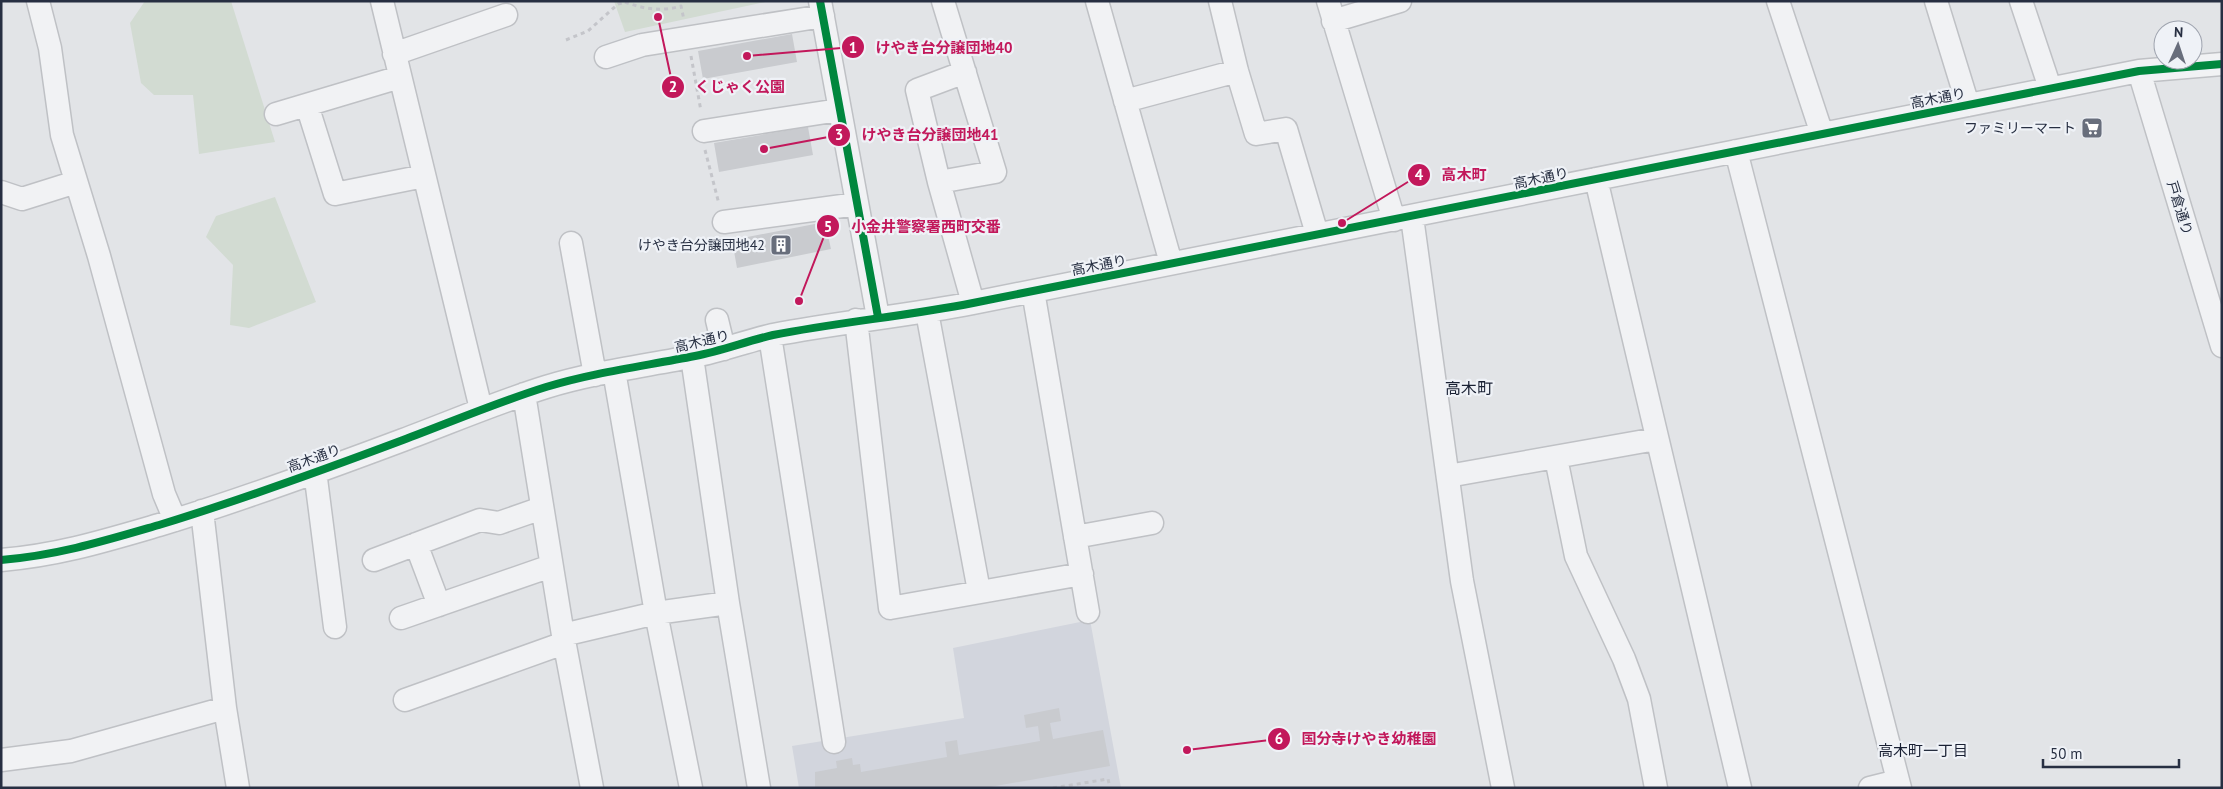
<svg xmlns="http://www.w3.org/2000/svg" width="2223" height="789" viewBox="0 0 2223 789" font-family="'PT Sans','Noto Sans JP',sans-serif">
<rect width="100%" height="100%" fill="#e2e4e7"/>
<path fill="#d2d5dd" d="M1090,620L1121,788H799L792,746L964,718L953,648Z"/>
<path fill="#d2dbd2" d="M145,1H231L275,142L199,154L193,95H154L141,83L130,23Z
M614,1H770L625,32Z
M275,197L316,302L249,328L230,325L233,265L206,237L216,216Z"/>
<path fill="#c9cbcf" d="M792,34L797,62L703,79L698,51Z
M808,127L813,155L719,172L714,143Z
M825,222L831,249L737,268L732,240Z
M1059,708L1061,721L1050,723L1053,739L1103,730L1110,766L984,788H815V772L837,768L836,761L852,758L853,765L860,764L861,772L947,757L945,742L957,740L959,755L1040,741L1038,726L1026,728L1024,715Z"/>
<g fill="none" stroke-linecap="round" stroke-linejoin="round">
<g stroke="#bfc1c5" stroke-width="25">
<path id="minor" d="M38,1L50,48L62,135L99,256L164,494L175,520
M382,1L481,409
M820,1L878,317
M1097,1L1171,263
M1220,1L1237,71L1256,134L1286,129L1317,234
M1328,1L1394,220
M1778,1L1822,134
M1936,1L1968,105
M2021,1L2050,88
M1333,21L1400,1
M394,54L506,15
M606,57L642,45L823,16
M2139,71L2222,346
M965,72L917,90L939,182L973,303
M1125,101L1237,71
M307,105L335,194L424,176
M276,114L400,77
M704,131L839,110
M1736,151L1900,788
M1596,179L1740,788
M939,182L995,172L943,1
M1,192L22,199L76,182
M1412,217L1462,581L1503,788
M724,222L857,204
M571,243L595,375
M1033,291L1088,612
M927,312L979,591
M717,320L724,349
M856,320L890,608L1082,574
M770,336L834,742
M692,357L728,603L759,788
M614,371L656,613L691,788
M524,394L563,635L592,788
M1556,458L1576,556L1624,659L1639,699L1656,788
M315,471L335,627
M1448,476L1656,439
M202,511L225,708L238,788
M1075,537L1152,523
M416,544L439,605
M1,560C59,555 104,541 159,525C241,500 323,470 403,440C451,422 498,402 546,387C595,372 645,366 695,356C721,351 747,341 773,335C840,322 907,316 973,303L2139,71L2222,64
M374,560L480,520L499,523L542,508
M401,618L551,566
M563,635L656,613L728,603
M405,700L564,643
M1,760L71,751L225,708
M1870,788L1898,781"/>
</g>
<path stroke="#c4c5ca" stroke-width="3" stroke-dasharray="4 4" stroke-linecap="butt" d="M625,2C643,9 662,12 681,6L684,20
M566,40L588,31L618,4L625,2
M691,56L701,111
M705,150L719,204
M1053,788L1108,779L1110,788"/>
<use href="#minor" stroke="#f1f2f4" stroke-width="22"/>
<g stroke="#eff2f7" stroke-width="11">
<path id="cycleway" d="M820,1L878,317
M1,560C59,555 104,541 159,525C241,500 323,470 403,440C451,422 498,402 546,387C595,372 645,366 695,356C721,351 747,341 773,335C840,322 907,316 973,303L2139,71L2222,64"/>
</g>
<use href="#cycleway" stroke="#00873e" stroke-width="8"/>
</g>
<defs>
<g id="supermarket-square" transform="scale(1.125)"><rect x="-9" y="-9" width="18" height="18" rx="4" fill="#686e7c" stroke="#eff2f7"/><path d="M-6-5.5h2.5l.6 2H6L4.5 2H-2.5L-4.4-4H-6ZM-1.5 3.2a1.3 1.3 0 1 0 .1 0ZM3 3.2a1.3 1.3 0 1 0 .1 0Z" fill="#fff"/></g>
<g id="building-square" transform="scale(1.125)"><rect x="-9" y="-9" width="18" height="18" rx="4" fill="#686e7c" stroke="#eff2f7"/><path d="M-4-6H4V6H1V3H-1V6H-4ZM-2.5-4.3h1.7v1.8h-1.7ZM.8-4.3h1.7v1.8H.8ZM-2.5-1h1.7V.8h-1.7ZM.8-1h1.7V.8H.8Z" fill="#fff"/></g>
</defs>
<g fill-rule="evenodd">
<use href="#supermarket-square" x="2092" y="128"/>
<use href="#building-square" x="781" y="245"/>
</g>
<g text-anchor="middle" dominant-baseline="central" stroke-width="4.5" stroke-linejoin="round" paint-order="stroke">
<g font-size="14" fill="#272f42" stroke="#eff2f7">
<text transform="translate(1938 98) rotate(-11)">高木通り</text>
<text transform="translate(1541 178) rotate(-12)">高木通り</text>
<text transform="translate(2180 208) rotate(73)">戸倉通り</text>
<text transform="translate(1099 265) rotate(-11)">高木通り</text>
<text transform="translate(702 341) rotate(-13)">高木通り</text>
<text transform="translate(314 458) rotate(-20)">高木通り</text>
</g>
<g font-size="14" fill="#272f42" stroke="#eff2f7" text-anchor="end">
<text x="2076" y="128">ファミリーマート</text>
<text x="765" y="245">けやき台分譲団地42</text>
</g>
<g font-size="15" fill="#192033" stroke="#eff2f7">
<text x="1923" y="750">高木町一丁目</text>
</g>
<g font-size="16" fill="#192033" stroke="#eff2f7">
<text x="1469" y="388">高木町</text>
</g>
</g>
<path fill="none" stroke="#c2185b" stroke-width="2" d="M747 56L853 47M658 17L673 87M764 149L839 135M1342 223L1419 175M799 301L828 226M1187 750L1279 739"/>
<g fill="#c2185b" stroke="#eff2f7" stroke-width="2">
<circle cx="747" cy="56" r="5"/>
<circle cx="658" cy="17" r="5"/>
<circle cx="764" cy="149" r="5"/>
<circle cx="1342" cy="223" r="5"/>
<circle cx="799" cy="301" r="5"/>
<circle cx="1187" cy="750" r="5"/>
<circle cx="853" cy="47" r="12"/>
<circle cx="673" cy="87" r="12"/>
<circle cx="839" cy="135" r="12"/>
<circle cx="1419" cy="175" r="12"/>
<circle cx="828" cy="226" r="12"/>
<circle cx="1279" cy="739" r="12"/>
</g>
<g font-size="15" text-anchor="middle" font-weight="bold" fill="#fff">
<text x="853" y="53">1</text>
<text x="673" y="92">2</text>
<text x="839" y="140">3</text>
<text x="1419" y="180">4</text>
<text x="828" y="232">5</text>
<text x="1279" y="744">6</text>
</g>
<g font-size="15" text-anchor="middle" font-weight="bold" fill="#c2185b" stroke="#eff2f7" stroke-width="4.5" stroke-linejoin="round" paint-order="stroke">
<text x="944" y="53">けやき台分譲団地40</text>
<text x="740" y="92">くじゃく公園</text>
<text x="930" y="140">けやき台分譲団地41</text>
<text x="1464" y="180">高木町</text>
<text x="926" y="232">小金井警察署西町交番</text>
<text x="1369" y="744">国分寺けやき幼稚園</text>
</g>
<rect width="2223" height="789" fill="none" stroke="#272f42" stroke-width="5"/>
<g transform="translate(2178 45) rotate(3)"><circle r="24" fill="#eff2f7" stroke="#9fa4af"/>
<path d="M0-4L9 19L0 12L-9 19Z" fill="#686e7c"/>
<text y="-8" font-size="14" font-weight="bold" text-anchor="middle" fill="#272f42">N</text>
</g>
<path d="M2043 759v8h136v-8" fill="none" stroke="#272f42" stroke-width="2.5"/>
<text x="2050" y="759" font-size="15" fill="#272f42" stroke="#eff2f7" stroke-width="4" paint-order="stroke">50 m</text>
</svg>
